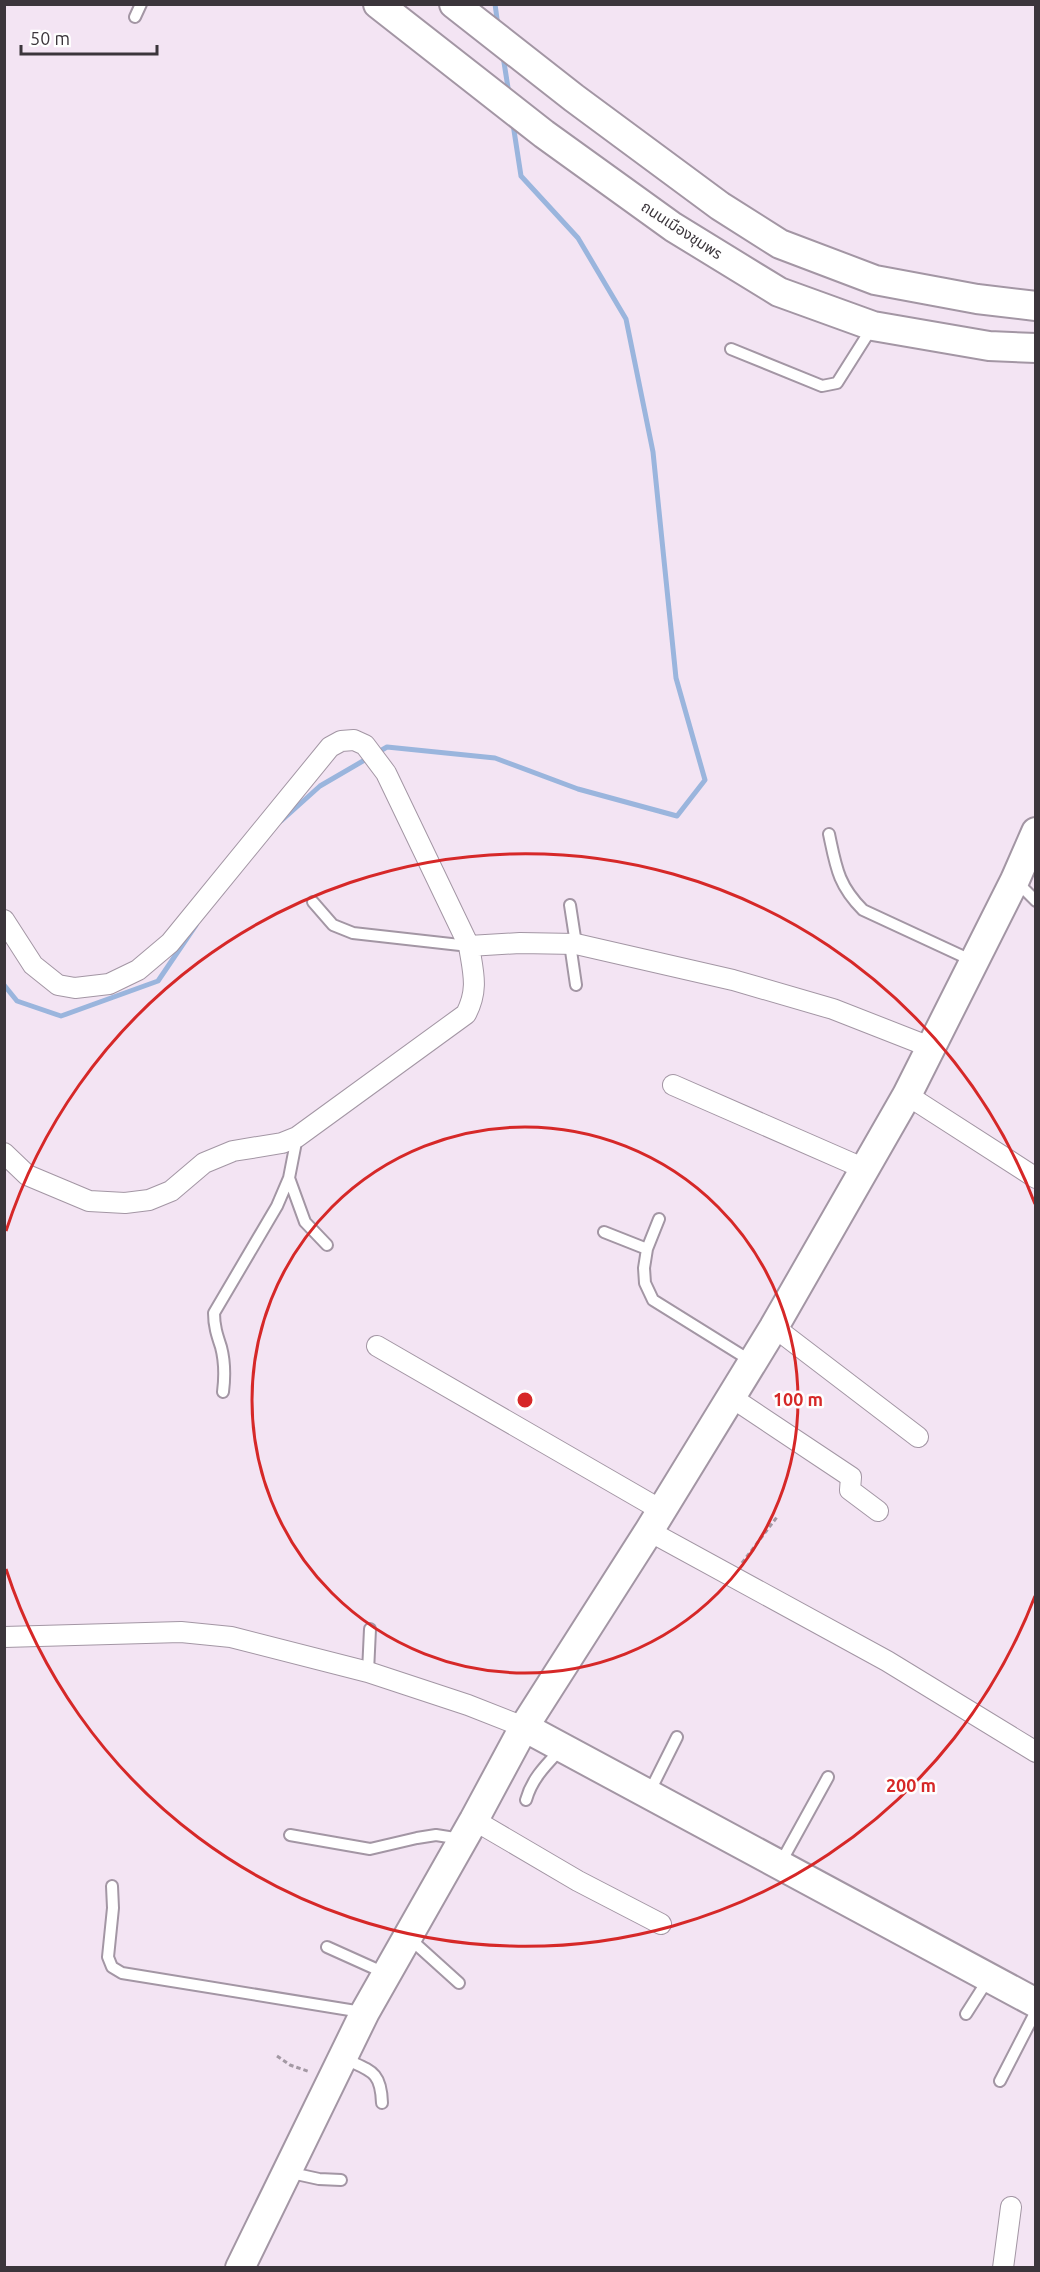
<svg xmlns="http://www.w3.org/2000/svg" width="1040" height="2272" viewBox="0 0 1040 2272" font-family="Ubuntu,'Noto Sans Thai',sans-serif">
<rect width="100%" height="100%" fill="#f3e4f3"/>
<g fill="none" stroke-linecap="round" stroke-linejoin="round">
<path stroke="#9ab5dd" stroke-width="5" d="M495,4L498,26
M503,56L509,94
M281,821L320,786L387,747L495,758L578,789L677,816L705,780L676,678L653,452L626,319L578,238L521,176L513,124
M4,985L17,1001L61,1016L158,981L196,925"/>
<g stroke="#a396a4" stroke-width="14">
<path id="lane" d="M135,17L141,4
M731,349L822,386L837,383L873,326
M829,834C836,867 838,885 863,910L973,961
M1017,882L1036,901
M313,902L333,925L353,933L469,946
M570,905L576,944
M570,944L576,985
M289,1178L305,1222L327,1245
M659,1219L647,1249L644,1268L645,1283L653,1300L751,1361
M604,1232L647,1249
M223,1392C225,1376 225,1362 221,1347C217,1335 214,1326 214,1313L277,1206L289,1178L297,1137
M368,1672L370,1629
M649,1793L677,1737
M526,1800C532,1778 547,1764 562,1748
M290,1835L370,1849L417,1838L436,1835L461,1839
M780,1864L828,1777
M112,1886L113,1908L108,1957L112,1967L122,1973L362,2012
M408,1937L459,1983
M327,1947L387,1974
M966,2014L989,1978
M343,2058C370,2071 381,2070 382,2103
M1000,2081L1036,2011
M287,2172L319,2179L341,2180"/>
</g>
<g stroke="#a396a4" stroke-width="22">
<path id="street" d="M4,920L33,965L58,985L75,988L109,984L138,970L170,943L330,747L341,741L354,740L365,745L386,773L469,946L520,943L576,944L733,980L833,1009L930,1047
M673,1085L865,1169
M907,1095L1036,1178
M4,1153L27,1175L89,1201L125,1203L149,1200L171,1191L204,1163L233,1151L282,1143L297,1137L466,1014C479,989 473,972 469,946
M774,1327L918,1437
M377,1346L661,1510
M731,1397L851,1477L850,1490L878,1511
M649,1531L887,1661L1036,1752
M4,1637L181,1632L231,1637L368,1672L468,1705L524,1727
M474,1820L578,1881L661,1924
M1003,2268L1011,2207"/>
</g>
<g stroke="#a396a4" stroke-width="32">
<path id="secondary" d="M378,4L544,134L673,227L779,292L873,326L989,346L1036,348
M454,4L574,98L720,206L780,244L875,280L977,299L1036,306
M524,1727L1036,2003
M240,2268L365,2012L474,1820L524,1727L649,1531L774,1327L907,1095L1015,880L1036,832"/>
</g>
<path stroke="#a398a3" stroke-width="3" stroke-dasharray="4.5 3" stroke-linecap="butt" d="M742,1563L777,1517
M277,2056L290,2065L310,2072"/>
<use href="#lane" stroke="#fff" stroke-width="10"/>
<use href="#street" stroke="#fff" stroke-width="20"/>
<use href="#secondary" stroke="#fff" stroke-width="28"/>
</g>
<g fill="none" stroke="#d62828" stroke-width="3">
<circle cx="525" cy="1400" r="273"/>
<path d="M1035 1596A546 546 0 0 1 6 1569M6 1231A546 546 0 0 1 1035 1204"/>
</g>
<g text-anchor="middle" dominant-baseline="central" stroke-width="5" stroke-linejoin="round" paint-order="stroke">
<g font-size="15" fill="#3b353b" stroke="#fff">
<text transform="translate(682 230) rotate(33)">ถนนเมืองชุมพร</text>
</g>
</g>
<circle cx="525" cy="1400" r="9" fill="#d62828" stroke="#fff" stroke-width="3"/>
<g font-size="18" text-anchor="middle" font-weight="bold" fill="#d62828" stroke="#fff" stroke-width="5" stroke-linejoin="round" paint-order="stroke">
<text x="798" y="1406">100 m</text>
<text x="911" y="1792">200 m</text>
</g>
<rect width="1040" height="2272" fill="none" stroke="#3b353b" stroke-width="12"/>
<path d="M21 45v9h136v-9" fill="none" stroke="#3b353b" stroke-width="3"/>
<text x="30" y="45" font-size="18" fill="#3b353b" stroke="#ffffff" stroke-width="4.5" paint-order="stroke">50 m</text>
</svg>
